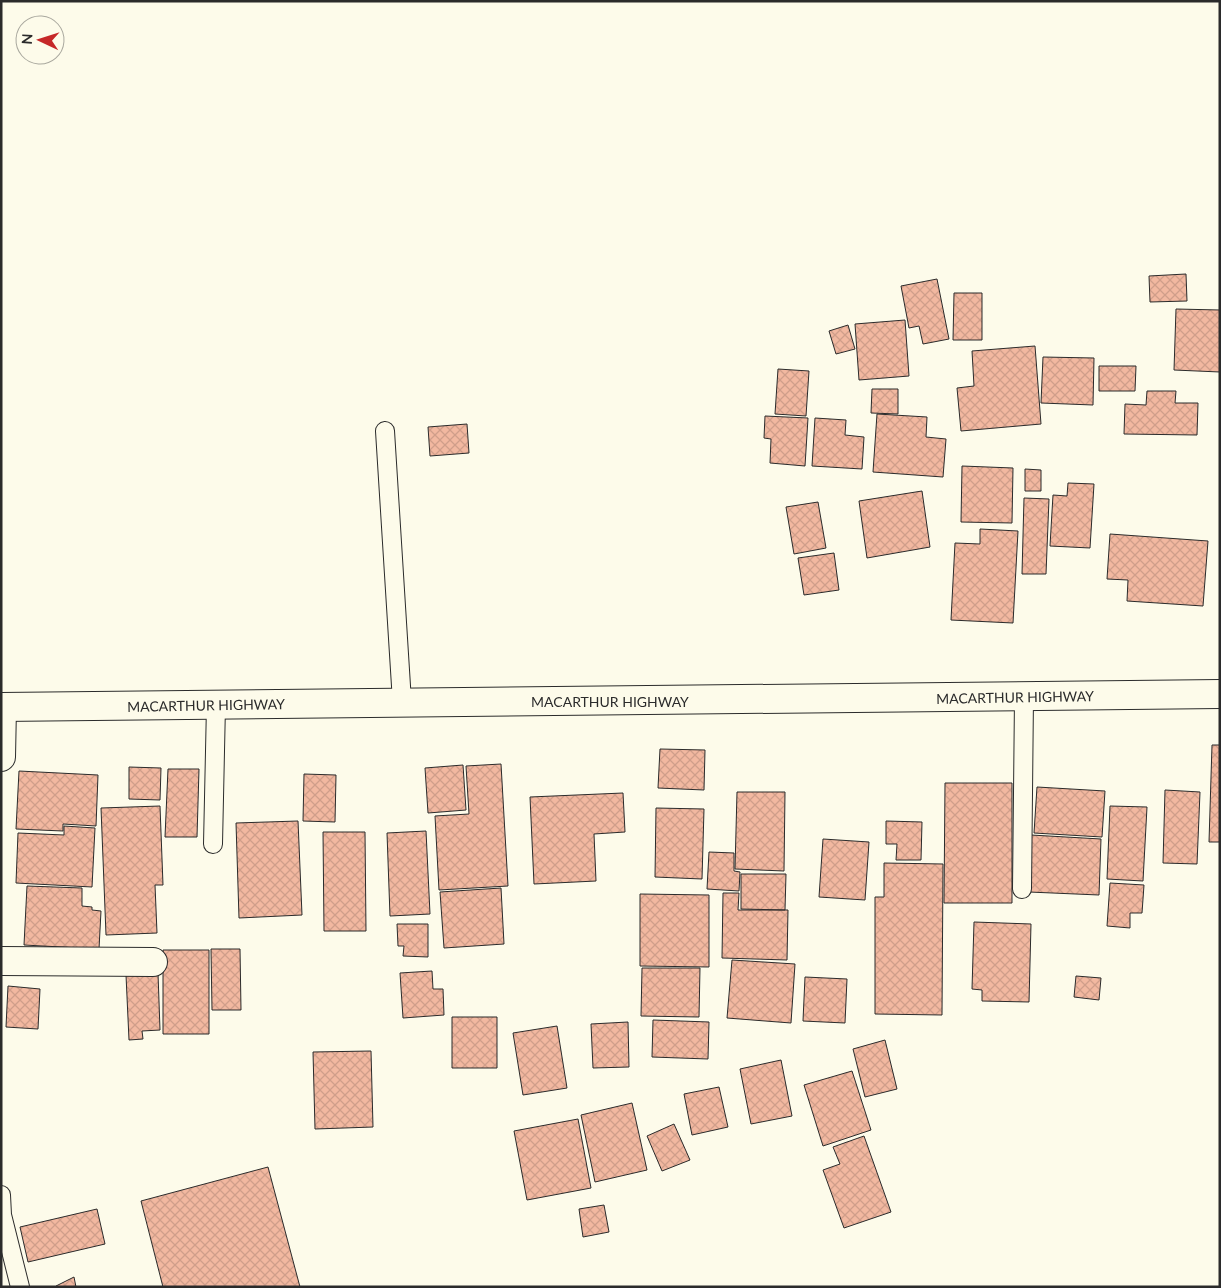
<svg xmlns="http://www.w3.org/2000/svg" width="1221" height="1288" viewBox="0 0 1221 1288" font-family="Lato,sans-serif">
<defs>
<pattern id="building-cross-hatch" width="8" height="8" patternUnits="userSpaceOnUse" patternTransform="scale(1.25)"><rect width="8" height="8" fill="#f2b8a0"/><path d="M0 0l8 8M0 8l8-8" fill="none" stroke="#d09e8a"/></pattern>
</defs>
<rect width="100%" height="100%" fill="#fdfbea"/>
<path fill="url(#building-cross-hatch)" stroke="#2b2b2b" d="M1186,274L1187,301L1150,302L1149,276Z
M937,279L949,339L923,344L919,326L909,328L901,286Z
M954,293H982V340H953Z
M1176,309L1220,310V372L1174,370Z
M905,320L909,376L859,380L855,324Z
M848,325L855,349L836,354L829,331Z
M1035,346L1041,424L961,431L957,388L974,386L972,351Z
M1043,357L1094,358L1093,405L1041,403Z
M1099,366H1136L1135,391H1099Z
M778,369L809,371L806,416L775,414Z
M872,389H898V414L871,413Z
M1147,391H1176L1175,403H1198L1197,435L1124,434L1125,404L1146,405Z
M877,414L927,417L926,437L946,439L943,477L873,472Z
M765,416L808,418L805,466L770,463L771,439L764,438Z
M815,418L846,420L845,435L864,437L862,469L812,466Z
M467,424L469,453L430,456L428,427Z
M962,466L1013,468L1012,523L961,522Z
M1025,469L1041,470V491H1025Z
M1068,483L1094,484L1090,548L1050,546L1053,495L1067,496Z
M922,491L930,547L867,558L859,501Z
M1024,498L1049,499L1046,574H1022Z
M818,502L826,548L794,554L786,507Z
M980,529L1018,531L1013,623L951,620L955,543L980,544Z
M1110,534L1208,541L1203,606L1127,601L1128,580L1107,579Z
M834,553L839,590L804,595L798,558Z
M1212,745H1220V842H1209Z
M660,749L705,750L704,790L658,788Z
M501,764L508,886L439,890L435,816L469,814L466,766Z
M463,765L466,810L428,813L425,768Z
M129,767L161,768L160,800L129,799Z
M168,769H199L197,837H165Z
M19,771L98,775L96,826L63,824V831L16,829Z
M304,774L336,775L335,822L303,821Z
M945,783H1012V903H944Z
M1037,787L1105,791L1102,837L1034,833Z
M1165,790L1200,792L1197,864L1163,863Z
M737,792H785L784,871L735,869Z
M623,793L625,832L594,834L596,881L534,884L530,797Z
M160,806L163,885H155L157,933L106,935L101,808Z
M1110,806L1147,807L1143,881L1107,879Z
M656,808L704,809L702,879L655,877Z
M298,821L302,915L239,918L236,823Z
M886,821L922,822L921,860H896L897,844H886Z
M64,826L95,828L92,887L16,883L18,833L64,835Z
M426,831L430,914L390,916L387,833Z
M323,832H365L366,931H324Z
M1031,835L1101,839L1099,895L1029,892Z
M823,839L869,842L865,900L819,897Z
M709,852L734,853V871L740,872L739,891L707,889Z
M884,863L943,864L942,1015L875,1014V897H884Z
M741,874H786L785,910L741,909Z
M1110,883L1144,885L1142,913H1130V928L1107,926Z
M27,886L82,888V906L92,907V910L101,911L99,949L24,945Z
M501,888L504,944L444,948L440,892Z
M723,893H739L738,910H788L787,960L722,958Z
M640,894L709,895V967L640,966Z
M974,922L1031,924L1029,1002L982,1001V990L972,989Z
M397,924H428V957L403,956L404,946H398Z
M211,949H240L241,1010H212Z
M163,950H209V1034H163Z
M732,960L795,964L791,1023L727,1018Z
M642,968H700L699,1017L641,1016Z
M432,971L433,989H443L444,1015L403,1018L400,973Z
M158,973L160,1030L142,1031L143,1039L129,1040L126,975Z
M1076,976L1101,978L1099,1000L1074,997Z
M805,977L847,979L845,1023L803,1021Z
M8,986L40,989L38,1029L6,1027Z
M452,1017H497V1068H452Z
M653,1020L709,1022L708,1059L652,1057Z
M628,1022L629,1067L593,1068L591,1024Z
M557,1026L567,1088L523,1095L513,1033Z
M885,1040L897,1089L865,1097L853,1049Z
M371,1051L373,1127L315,1129L313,1052Z
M781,1060L792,1116L751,1124L740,1069Z
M852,1071L871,1130L823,1146L804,1085Z
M719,1087L728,1127L692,1135L684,1094Z
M632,1103L647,1170L595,1182L581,1115Z
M578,1119L591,1188L527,1200L514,1131Z
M674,1124L690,1160L662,1171L647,1136Z
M864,1136L891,1212L844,1228L823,1170L840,1164L833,1147Z
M268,1167L300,1287H163L141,1201Z
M604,1205L609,1232L583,1237L579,1209Z
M97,1209L105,1244L28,1262L20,1227Z
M74,1277L76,1287H56V1286Z"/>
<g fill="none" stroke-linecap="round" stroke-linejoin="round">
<g stroke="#2b2b2b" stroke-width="20">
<path id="service" d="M385,431L402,702
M213,844L216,705
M1022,889L1024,697
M1,1195L2,1215L20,1287"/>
</g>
<g stroke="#2b2b2b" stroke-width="30">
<path id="minor" d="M1,757L2,707
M1,961L153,962"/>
</g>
<g stroke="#2b2b2b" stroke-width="30">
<path id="trunk" d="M1,707L1220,694"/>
</g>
<use href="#service" stroke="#fdfbea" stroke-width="18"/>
<use href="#minor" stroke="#fdfbea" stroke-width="28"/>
<use href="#trunk" stroke="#fdfbea" stroke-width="28"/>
</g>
<g text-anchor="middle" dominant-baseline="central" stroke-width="4" stroke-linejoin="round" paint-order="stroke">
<g font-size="14" fill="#2b2b2b" stroke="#fdfbea">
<text transform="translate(1015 697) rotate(-1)">MACARTHUR HIGHWAY</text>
<text x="610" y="701">MACARTHUR HIGHWAY</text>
<text transform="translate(206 705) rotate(-1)">MACARTHUR HIGHWAY</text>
</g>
</g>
<rect width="1221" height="1288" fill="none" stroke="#2b2b2b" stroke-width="5"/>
<g transform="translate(40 40) rotate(274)"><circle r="24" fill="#fdfbea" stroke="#a9a89e"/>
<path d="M0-4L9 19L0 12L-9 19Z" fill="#c62828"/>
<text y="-8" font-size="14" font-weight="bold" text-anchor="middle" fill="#2b2b2b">N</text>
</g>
</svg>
